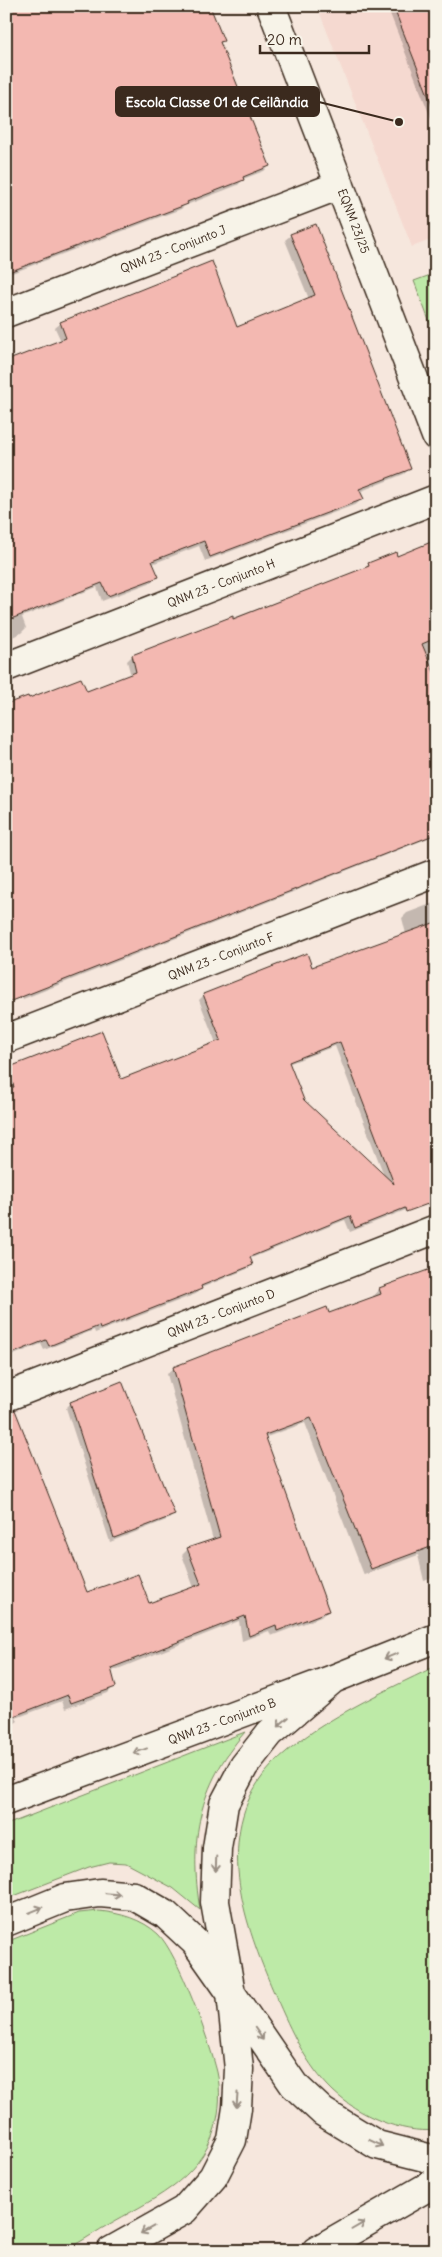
<svg xmlns="http://www.w3.org/2000/svg" width="442" height="2257" viewBox="0 0 442 2257" font-family="Delius,sans-serif">
<rect width="100%" height="100%" fill="#f6e7dd"/>
<filter id="ink" filterUnits="userSpaceOnUse"><feTurbulence type="fractalNoise" baseFrequency=".02" numOctaves="2"/><feDisplacementMap in="SourceGraphic" scale="10" xChannelSelector="R" yChannelSelector="G"/><feConvolveMatrix kernelMatrix="1 2 1 2 8 2 1 2 1" color-interpolation-filters="sRGB"/></filter>
<g filter="url(#ink)">
<path fill="#f5d9d0" d="M317,6H436V238L412,247Z"/>
<path fill="#bdeaa7" stroke="#7c8a62" d="M436,273V339L414,281Z
M436,1666V2130C401,2134 358,2115 333,2091C306,2065 291,2031 276,1997C248,1933 216,1850 257,1784C289,1733 383,1692 436,1666Z
M245,1732C198,1786 189,1840 200,1910L173,1888L126,1863L109,1862L89,1867L6,1899V1825Z
M99,1911C120,1913 142,1919 158,1934C178,1953 210,2043 217,2072C221,2089 220,2111 215,2128C200,2181 149,2201 106,2226C92,2234 77,2245 63,2250C52,2254 19,2251 6,2251V1942L79,1913Z"/>
<path fill="#0003" fill-rule="evenodd" d="M6,6L223,40L219,44L269,166L264,171L243,179L238,185L184,206L181,209L7,275Z
M387,6H436V131Z
M291,235L409,469L404,474L359,492L362,498L357,504L205,561L199,546L152,564L157,577L152,582L102,601L97,587L22,617L26,628L21,633L6,640V341L13,360L61,341L55,328L61,323L236,328L309,299L285,240Z
M436,542V835L23,999L6,960L28,700L86,693L131,676L127,661L132,656L364,569L369,564L396,557Z
M436,902V1198L350,1232L345,1220L249,1259L252,1265L247,1269L201,1288L196,1294L95,1333L94,1330L44,1350L41,1344L6,1358V1072L47,1056L120,1081L216,1043L199,1000L204,995L311,968L406,934L402,918L407,913ZM335,1046L385,1178L303,1101L288,1064Z
M436,1265V1577L424,1581L418,1555L364,1575L305,1423L264,1438L327,1611L321,1617L271,1636L269,1631L242,1641L239,1621L110,1672L114,1686L108,1693L65,1709L62,1701L16,1718L18,1721L6,1729V1445L86,1594L148,1605L194,1588L182,1555L188,1549L213,1540L167,1374L174,1368L374,1298L373,1296L379,1289L425,1272Z
M121,1383L173,1515L169,1519L110,1542L66,1408L70,1404Z"/>
<path fill="#f3b8b1" stroke="#3b2a1e" fill-rule="evenodd" d="M6,6H210L224,41L220,42L270,166L243,177L244,180L187,202L188,204L6,273Z
M393,6H436V110H434Z
M316,224L411,469L359,489L364,499L210,557L204,541L152,561L159,577L108,596L102,583L6,621V361L66,338L60,322L212,261L237,327L315,295L290,234Z
M436,540V638L422,644L436,677V834L6,1003V704L28,696L29,698L81,678L87,691L136,672L132,655L233,616V619L369,566L368,563L396,552L397,556Z
M436,922V1201L406,1212L405,1208L355,1228L350,1216L250,1257L253,1265L201,1286L202,1289L100,1329L99,1326L49,1346L46,1340L6,1356V1089L14,1087L7,1068L102,1031L121,1079L221,1040L203,994L307,953L312,967ZM340,1042L394,1184L304,1100L289,1062Z
M436,1267V1545L371,1569L311,1418L265,1435L329,1611L277,1631L276,1625L249,1636L245,1616L111,1668L116,1687L71,1703L68,1695L6,1719V1412L15,1410L87,1592L138,1574L149,1603L201,1584L187,1548L220,1537L173,1367L327,1307L329,1313L381,1294L379,1288Z
M122,1381L175,1515L114,1538L70,1402Z"/>
<g fill="none" stroke-linecap="round" stroke-linejoin="round">
<g stroke="#3b2a1e" stroke-width="31">
<path id="street" d="M271,6L436,436
M6,313L340,185
M6,667L436,499
M6,1039L436,873
M6,1397L436,1229"/>
</g>
<g stroke="#3b2a1e" stroke-width="31">
<path id="secondary" d="M333,1679L270,1733L244,1766L224,1804L217,1848L215,1902L231,1993L294,2085L323,2112L377,2145L436,2160
M6,1801L333,1679L436,1638
M6,1922L65,1898L100,1893L134,1896L165,1914L195,1942L231,1993L239,2069L237,2108L232,2140L213,2177L184,2210L111,2251
M316,2251L436,2182"/>
</g>
<use href="#street" stroke="#f7f3e8" stroke-width="28"/>
<use href="#secondary" stroke="#f7f3e8" stroke-width="28"/>
</g>
<defs><path id="oneway-shaft" d="M-6 0H5M1.5-3L5.5 0L1.5 3" fill="none" stroke-width="1.6" stroke-linecap="round" stroke-linejoin="round" transform="scale(1.25)"/></defs>
<g stroke="#998e83">
<use href="#oneway-shaft" transform="translate(391 1656) rotate(158)"/>
<use href="#oneway-shaft" transform="translate(283 1722) rotate(140)"/>
<use href="#oneway-shaft" transform="translate(140 1751) rotate(160)"/>
<use href="#oneway-shaft" transform="translate(216 1864) rotate(92)"/>
<use href="#oneway-shaft" transform="translate(113 1894) rotate(5)"/>
<use href="#oneway-shaft" transform="translate(36 1910) rotate(-22)"/>
<use href="#oneway-shaft" transform="translate(259 2034) rotate(56)"/>
<use href="#oneway-shaft" transform="translate(237 2100) rotate(94)"/>
<use href="#oneway-shaft" transform="translate(376 2143) rotate(25)"/>
<use href="#oneway-shaft" transform="translate(358 2226) rotate(-30)"/>
<use href="#oneway-shaft" transform="translate(147 2230) rotate(151)"/>
</g>
</g>
<g text-anchor="middle" dominant-baseline="central" stroke-width="4" stroke-linejoin="round" paint-order="stroke">
<g font-size="12" fill="#3b2a1e" stroke="#f7f3e8">
<text transform="translate(354 221) rotate(69)">EQNM 23/25</text>
<text transform="translate(173 249) rotate(-21)">QNM 23 - Conjunto J</text>
<text transform="translate(221 583) rotate(-21)">QNM 23 - Conjunto H</text>
<text transform="translate(221 956) rotate(-21)">QNM 23 - Conjunto F</text>
<text transform="translate(221 1313) rotate(-21)">QNM 23 - Conjunto D</text>
<text transform="translate(222 1721) rotate(-20)">QNM 23 - Conjunto B</text>
</g>
</g>
<path fill="none" stroke="#3b2a1e" stroke-width="2" d="M399 122L319 102"/>
<circle fill="#3b2a1e" stroke="#f7f3e8" stroke-width="2" cx="399" cy="122" r="5"/>
<rect fill="#3b2a1e" stroke="#3b2a1e" stroke-width="2" x="116" y="87" width="203" height="29" rx="5"/>
<g font-size="14" text-anchor="middle" font-weight="bold" fill="#fff">
<text x="217" y="107">Escola Classe 01 de Ceilândia</text>
</g>
<rect width="442" height="2257" fill="none" stroke="#f7f3e8" stroke-width="25"/>
<rect x="12" y="12" width="417" height="2232" fill="none" stroke="#3b2a1e" stroke-width="2" filter="url(#ink)"/>
<path d="M260 45v8h109v-8" fill="none" stroke="#3b2a1e" stroke-width="2.5"/>
<text x="267" y="45" font-size="15" fill="#3b2a1e" stroke="#f7f3e8" stroke-width="4" paint-order="stroke">20 m</text>
</svg>
